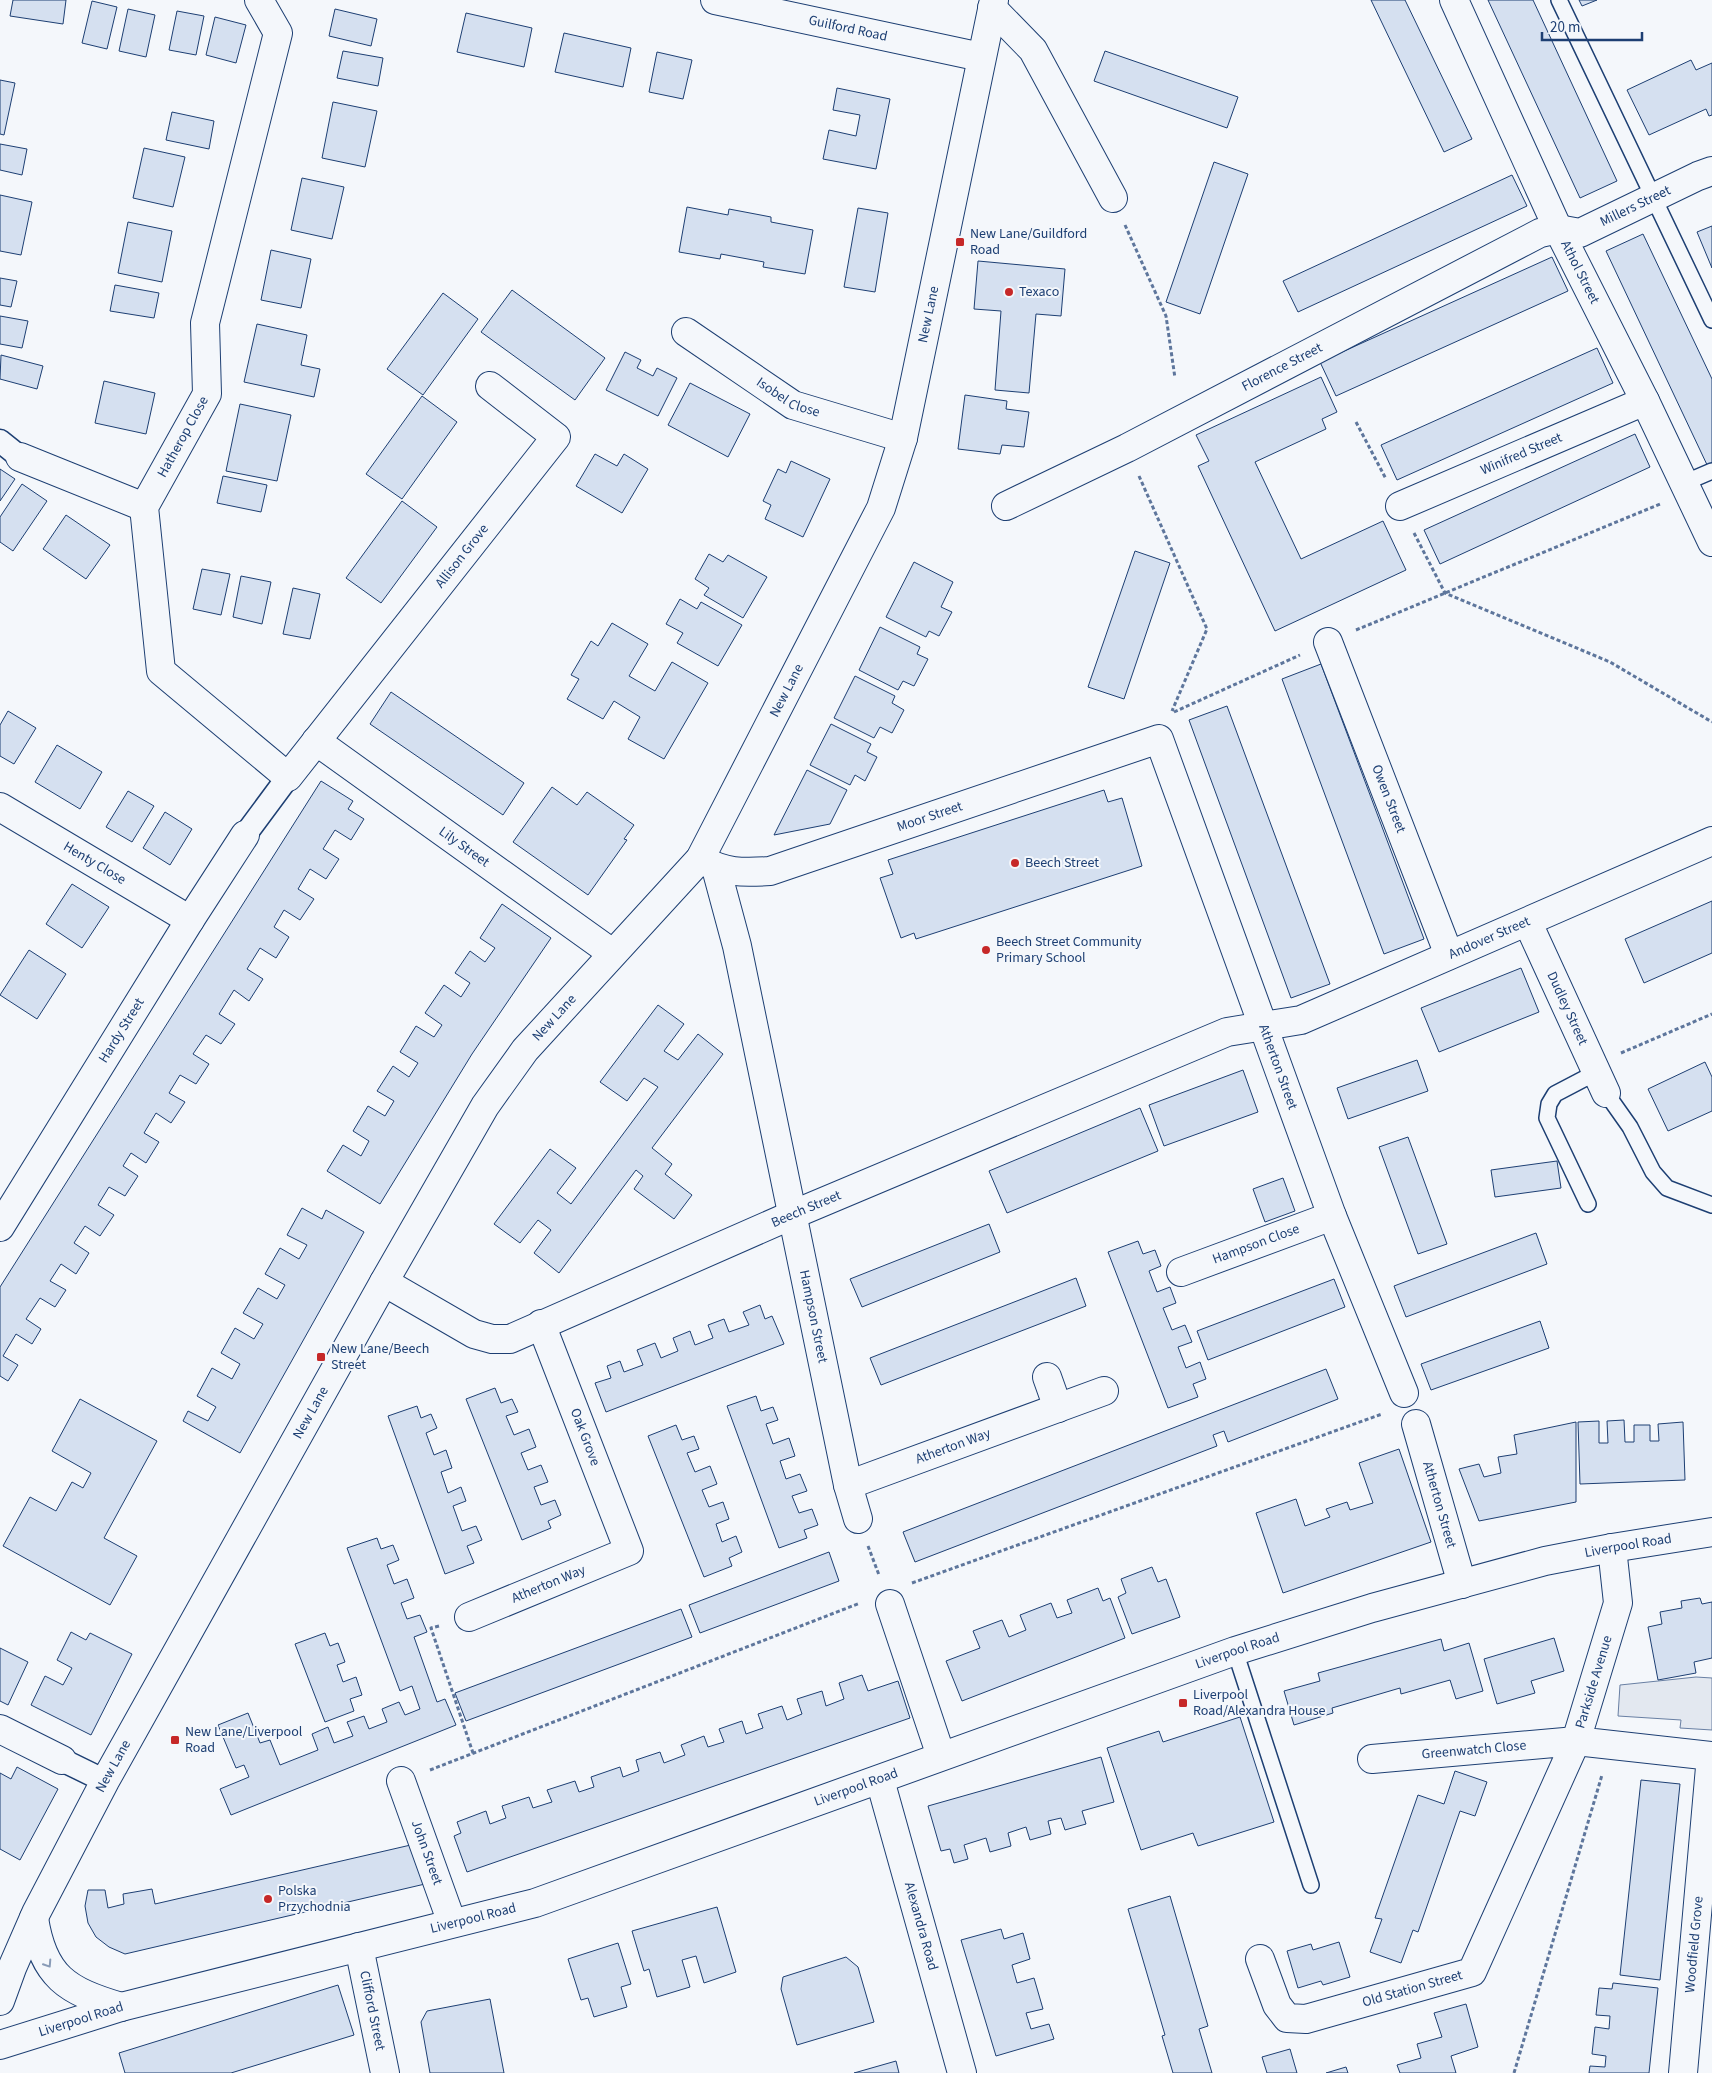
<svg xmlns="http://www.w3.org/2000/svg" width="1712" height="2073" viewBox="0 0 1712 2073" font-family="'Source Sans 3',sans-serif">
<rect width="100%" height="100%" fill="#f4f7fb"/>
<path fill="#e3e8f0" stroke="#687fa3" d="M1696,1677L1712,1678V1730L1680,1728L1681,1720L1618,1716L1620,1685Z"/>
<path fill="#d5e0f0" stroke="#1d3f73" d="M13,0H66L63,24L10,16Z
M1371,0H1405L1472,139L1444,152Z
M1488,0H1533L1617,181L1580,198Z
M1579,0H1597L1582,6Z
M92,1L117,7L107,49L82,43Z
M128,9L155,15L146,57L119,51Z
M335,9L377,19L371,46L329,36Z
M177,11L204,16L196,55L169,50Z
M466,13L532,28L524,67L457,52Z
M215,17L246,25L236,63L206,55Z
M564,33L631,48L623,87L555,72Z
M343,51L383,58L378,86L337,78Z
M1105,51L1238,97L1227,128L1094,81Z
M657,52L692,60L683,99L649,92Z
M1691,60L1696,70L1712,63V115L1709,116L1706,109L1649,135L1627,90Z
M0,80L15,83L4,135L0,134Z
M837,88L890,99L876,169L823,159L829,130L856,136L860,115L833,110Z
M333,102L377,111L365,167L322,158Z
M172,112L214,121L209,149L166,140Z
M0,144L27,149L22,175L0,170Z
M144,148L185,157L173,207L133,198Z
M1214,162L1248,174L1200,314L1166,302Z
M1512,175L1527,206L1298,312L1283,281Z
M302,178L344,187L332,239L291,230Z
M0,195L32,202L21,255L0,251Z
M687,207L728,215L729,209L771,217V222L813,230L805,274L763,267L764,262L721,254L720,259L679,252Z
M858,208L888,213L875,292L844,287Z
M128,222L172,231L162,282L118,273Z
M1712,226V268L1697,232Z
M1643,234L1712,379V467L1709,469L1606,251Z
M271,250L311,259L301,308L261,300Z
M1552,257L1568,291L1336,396L1320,362Z
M978,261L1065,269L1061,316L1036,314L1029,393L995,390L1001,311L974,309Z
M0,278L17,281L11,307L0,305Z
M115,285L159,293L154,318L110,311Z
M512,290L605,358L575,400L481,332Z
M443,293L478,319L423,395L387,369Z
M0,316L28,321L22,348L0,344Z
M257,324L307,335L301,365L320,369L314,397L244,382Z
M1597,348L1613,383L1397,480L1381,445Z
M625,352L641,360L637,368L653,376L657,368L677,378L658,416L606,390Z
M1,355L43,366L37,389L0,379Z
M1321,377L1337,412L1322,419L1326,429L1255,462L1301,559L1383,521L1406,570L1275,631L1198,466L1209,461L1196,435Z
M104,381L155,393L146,434L95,423Z
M690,383L750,414L728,457L668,425Z
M965,395L1007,401L1006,409L1029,412L1024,447L1002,445L1000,454L958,449Z
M422,396L457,422L402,499L366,474Z
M240,404L291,415L277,481L226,471Z
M1635,434L1650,467L1440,564L1424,530Z
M595,454L617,466L624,454L648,469L622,513L576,486Z
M791,461L830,479L803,537L765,519L771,505L763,501L778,469L786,473Z
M0,469L15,479L0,501Z
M223,476L267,485L261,512L217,503Z
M22,484L47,501L13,551L0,542V517Z
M402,501L437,527L381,603L346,578Z
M66,515L110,545L86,579L43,549Z
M1135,551L1170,563L1124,699L1088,687Z
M709,554L723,562L728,555L767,577L743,618L704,595L709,588L695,579Z
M914,562L953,582L941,607L952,612L939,636L929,631L926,637L886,617Z
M202,569L230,574L221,615L193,609Z
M241,576L271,582L262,624L233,617Z
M293,588L320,594L310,639L283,634Z
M680,599L697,609L701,602L742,625L718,666L677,643L683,633L666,624Z
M612,623L648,644L629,676L655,691L672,662L708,683L664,759L628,739L640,717L614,701L603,719L567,699L579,679L571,675L591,641L598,646Z
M880,627L920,647L917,654L928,659L914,686L903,681L898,690L859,670Z
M1321,664L1424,939L1384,954L1282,679Z
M855,676L895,696L892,703L904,710L892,733L880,727L874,738L834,718Z
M391,692L524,783L503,815L370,724Z
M1227,706L1330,984L1291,998L1189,720Z
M8,711L36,728L14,764L0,756V725Z
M831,724L871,744L867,752L877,757L865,781L855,775L850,785L810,765Z
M57,745L102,772L80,809L35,782Z
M807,770L847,790L830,824L774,835Z
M321,781L353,801L348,809L364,819L351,840L335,830L323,849L339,859L326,879L310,869L298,889L314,899L300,920L284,910L274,927L289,937L276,958L260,948L247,969L263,979L249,1001L234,990L219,1014L235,1024L221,1044L206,1035L193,1054L209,1064L196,1084L180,1075L169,1093L185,1102L171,1123L156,1113L144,1133L159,1142L146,1163L131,1153L123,1166L138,1176L125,1196L109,1187L98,1205L114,1215L100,1236L85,1226L74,1243L89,1253L76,1274L61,1264L50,1281L66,1290L55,1307L40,1298L26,1319L41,1329L32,1344L16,1334L3,1356L18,1365L8,1381L0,1376V1287Z
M552,787L577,805L587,792L634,825L624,839L627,840L588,895L513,842Z
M1104,790L1108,802L1122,798L1142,866L916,939L914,933L901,938L880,878L893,874L888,860Z
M128,791L154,806L132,842L106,827Z
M165,812L192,829L170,865L143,848Z
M72,884L109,907L82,948L46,924Z
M1712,901V953L1644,983L1625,939Z
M502,904L551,938L472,1054L380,1204L327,1171L343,1145L361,1156L369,1141L353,1131L368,1106L385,1116L394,1101L377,1091L393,1066L409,1077L418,1063L400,1052L416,1026L434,1037L442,1025L425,1013L444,985L461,997L470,983L455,973L470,951L485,962L495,948L480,938Z
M29,950L66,974L37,1019L0,995Z
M1521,968L1539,1012L1439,1052L1421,1008Z
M658,1005L684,1024L664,1051L678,1060L698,1034L723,1054L652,1148L672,1164L665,1174L692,1195L674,1219L634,1189L643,1176L636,1170L559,1273L534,1253L551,1230L538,1220L520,1243L494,1224L550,1149L576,1168L557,1193L571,1204L658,1087L644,1078L627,1101L600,1082Z
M1417,1060L1428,1091L1348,1119L1337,1088Z
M1705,1062L1712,1077V1111L1668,1131L1648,1089Z
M1243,1070L1258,1112L1164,1146L1149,1105Z
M1140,1108L1158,1151L1007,1213L989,1171Z
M1408,1137L1447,1244L1418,1254L1379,1147Z
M1557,1161L1561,1188L1495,1197L1491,1170Z
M1283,1178L1295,1211L1265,1222L1253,1189Z
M302,1208L322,1219L326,1210L364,1232L240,1453L183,1421L188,1411L208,1421L216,1407L197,1396L212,1368L232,1379L240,1364L221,1353L235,1328L254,1339L263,1324L243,1313L258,1288L277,1299L285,1285L265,1274L280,1248L299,1259L307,1245L287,1235Z
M989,1224L1000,1252L862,1307L850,1279Z
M1536,1233L1547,1264L1406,1317L1394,1286Z
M1138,1241L1143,1254L1155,1250L1161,1266L1149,1271L1157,1292L1170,1287L1176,1303L1163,1308L1172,1330L1185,1325L1192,1342L1178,1347L1186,1368L1200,1362L1206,1379L1193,1384L1198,1397L1168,1408L1108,1252Z
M1076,1278L1086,1306L881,1385L870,1358Z
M1334,1279L1345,1307L1208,1360L1197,1331Z
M760,1305L765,1319L772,1316L784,1344L606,1412L595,1383L611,1378L607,1366L620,1361L624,1372L643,1365L637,1350L655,1343L661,1358L678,1351L673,1338L690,1331L695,1345L713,1338L708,1325L724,1319L729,1332L749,1325L743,1312Z
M1540,1321L1549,1348L1431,1390L1421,1364Z
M1326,1369L1338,1399L1228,1442L1224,1431L1213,1435L1217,1446L915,1562L903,1532Z
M495,1388L501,1403L512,1399L518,1412L506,1416L514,1435L529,1429L536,1447L521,1453L528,1470L541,1465L548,1482L534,1487L541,1505L555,1500L561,1515L548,1521L551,1528L522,1540L466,1399Z
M756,1396L761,1411L773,1407L778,1420L766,1424L773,1444L789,1438L795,1456L780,1461L786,1479L800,1474L807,1491L792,1496L799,1513L812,1509L818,1525L804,1530L807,1538L779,1548L727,1406Z
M80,1399L157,1441L104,1538L137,1556L110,1605L3,1546L30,1497L56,1511L72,1482L83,1488L91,1473L52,1451Z
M417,1406L421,1418L431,1414L437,1428L426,1433L434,1455L446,1450L452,1468L441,1472L448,1493L461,1487L466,1501L453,1506L462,1531L476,1526L482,1540L467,1546L474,1563L445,1574L388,1416Z
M1624,1420L1625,1442H1634V1425H1650V1441H1659L1658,1424L1683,1422L1685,1480L1580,1484L1578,1422L1599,1421V1443H1608L1607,1421Z
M1576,1422V1502L1479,1521L1459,1469L1479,1464L1484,1477L1501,1473L1498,1457L1517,1454L1514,1435Z
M676,1425L682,1440L694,1436L699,1449L687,1453L695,1472L710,1466L717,1484L702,1490L709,1507L723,1502L729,1519L716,1524L722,1542L736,1536L742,1552L729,1558L732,1566L704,1577L648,1436Z
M1399,1449L1431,1542L1283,1593L1256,1513L1296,1499L1305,1526L1330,1517L1326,1509L1347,1502L1350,1510L1373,1503L1359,1463Z
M377,1538L381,1549L393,1545L399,1560L387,1565L394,1584L407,1579L414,1598L401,1603L407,1619L420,1615L427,1632L414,1637L437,1702L445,1699L456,1725L231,1815L220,1789L249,1777L244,1765L236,1768L218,1725L248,1713L260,1743L270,1740L280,1765L318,1750L312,1734L328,1727L334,1743L353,1736L347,1722L364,1716L369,1729L387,1722L382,1709L399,1702L405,1715L420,1709L412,1686L400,1691L347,1548Z
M829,1552L839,1581L700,1633L689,1605Z
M1152,1567L1158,1582L1166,1579L1180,1617L1132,1634L1118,1597L1126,1593L1121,1579Z
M1098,1588L1103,1601L1110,1598L1125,1638L962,1701L946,1661L980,1648L973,1631L1002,1620L1009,1637L1026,1630L1020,1615L1051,1603L1057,1618L1072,1613L1067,1600Z
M1700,1598L1702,1604L1712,1602V1658L1694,1662L1696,1673L1658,1680L1648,1627L1662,1624L1660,1612L1682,1608L1681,1601Z
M681,1609L692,1637L466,1721L455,1693Z
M71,1632L86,1640L90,1633L132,1654L91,1735L31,1705L45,1676L63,1685L72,1668L57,1660Z
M325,1633L330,1646L338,1643L345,1662L337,1665L343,1682L356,1677L362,1695L350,1699L354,1711L325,1722L295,1644Z
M1554,1638L1564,1671L1531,1681L1535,1693L1497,1704L1484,1659Z
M1441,1639L1444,1651L1469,1643L1483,1691L1456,1699L1450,1680L1401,1694L1400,1688L1332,1708L1333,1713L1294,1725L1284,1691L1320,1681L1318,1673Z
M0,1648L28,1662L8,1705L0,1701Z
M862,1675L868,1691L898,1681L910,1718L467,1872L454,1836L461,1833L457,1822L486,1811L490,1824L506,1818L502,1806L529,1797L533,1808L552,1802L547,1790L575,1781L579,1792L594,1787L591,1777L620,1767L623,1777L639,1771L636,1760L660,1752L664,1763L685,1755L681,1745L704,1736L708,1747L724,1742L719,1729L742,1721L746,1734L763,1728L758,1714L782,1706L787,1720L802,1714L797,1699L822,1691L826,1706L844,1699L839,1683Z
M1240,1717L1274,1822L1198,1846L1193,1833L1141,1850L1107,1748L1159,1731L1163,1742Z
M1101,1757L1114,1802L1082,1811L1086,1824L1065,1830L1061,1818L1048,1821L1051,1834L1030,1840L1026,1827L1008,1833L1011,1846L990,1852L986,1838L964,1845L968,1859L954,1863L950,1849L941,1851L928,1806Z
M17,1767L58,1789L20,1860L0,1849V1773L11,1779Z
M1455,1771L1487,1782L1475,1816L1460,1811L1418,1932L1413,1930L1401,1963L1370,1952L1382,1919L1375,1918L1418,1795L1444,1804Z
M1641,1780L1680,1784L1660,1980L1620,1975Z
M415,1844L425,1884L125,1954L109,1947L96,1937L88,1923L85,1906L88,1890H105L108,1908L124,1904L123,1894L152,1889L155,1904Z
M1170,1896L1208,2026L1199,2029L1212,2073H1173L1162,2036L1165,2035L1128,1909Z
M717,1907L736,1972L704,1983L696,1956L682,1960L690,1987L657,1997L649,1969L644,1971L632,1931Z
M1001,1929L1004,1939L1023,1933L1030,1959L1012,1965L1017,1983L1034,1978L1043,2009L1026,2013L1031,2029L1049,2024L1054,2039L996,2056L961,1940Z
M1339,1942L1350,1977L1323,1985L1321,1981L1298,1988L1287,1951L1311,1944L1313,1950Z
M618,1943L631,1984L621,1987L627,2007L594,2017L588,1998L581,2000L568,1959Z
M846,1957L858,1967L874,2022L797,2045L781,1989L783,1977Z
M1613,1983L1658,1988L1649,2073H1589L1590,2066L1605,2067L1606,2056L1592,2054L1595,2027L1609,2029L1610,2016L1596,2015L1599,1988L1612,1989Z
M338,1985L354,2035L231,2073H125L119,2053Z
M490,1999L504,2073H430L421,2022L427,2011Z
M1466,2004L1478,2047L1451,2056L1456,2073H1400L1397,2065L1421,2058L1417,2044L1442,2037L1434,2013Z
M1290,2049L1297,2073H1267L1262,2057Z
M896,2061L899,2073H854Z
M1346,2067L1348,2073H1326Z"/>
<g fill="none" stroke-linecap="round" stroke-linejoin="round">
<g stroke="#1d3f73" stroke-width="18">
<path id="service" d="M1559,0L1712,320
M1684,483L1712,471
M1606,1093L1630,1127L1653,1172L1667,1188L1712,1205
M1588,1204L1547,1118L1549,1104L1555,1094L1597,1072
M1235,1651L1311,1885"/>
</g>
<g stroke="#1d3f73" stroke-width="25">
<path id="pedestrian" d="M0,441L20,457
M245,835L288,777
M62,1760L105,1781"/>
</g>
<g stroke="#1d3f73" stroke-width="30">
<g id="minor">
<path id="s1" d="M259,0L278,33L205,323L207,394L144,507L161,671L288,777L556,437L490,386"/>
<path id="s2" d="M715,0L981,57"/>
<path id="s3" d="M1454,0L1558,229L1645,401L1712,542"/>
<path d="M992,8L1033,50L1113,198"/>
<path id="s4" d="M686,332L793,405L903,438"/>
<path d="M20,457L144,507"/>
<path id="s5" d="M1006,506L1127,448L1540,233L1558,229L1580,233L1698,176L1712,171"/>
<path id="s6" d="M1400,506L1645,401"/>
<path id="s7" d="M1328,642L1449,955"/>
<path id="s8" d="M316,741L612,953"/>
<path id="s9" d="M0,807L190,920"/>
<path id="s10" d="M700,859C725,873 742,873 770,871L1159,739L1332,1216L1404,1393"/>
<path id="s11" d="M716,868L737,946L848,1485L858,1519"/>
<path id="s12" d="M1528,923L1606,1093"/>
<path id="s13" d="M0,1227L190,920L245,835"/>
<path id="s14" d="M1181,1272L1332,1216"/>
<path id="s15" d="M384,1282L474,1334L492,1339H510L792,1215L1227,1032L1301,1020L1712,841"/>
<path d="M1047,1377L1058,1408"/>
<path id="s16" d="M1416,1424L1462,1584"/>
<path id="s17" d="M848,1485L1104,1391"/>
<path d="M1612,1548L1618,1603L1576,1741L1712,1756"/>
<path d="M890,1604L941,1756"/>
<path id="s18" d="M469,1617L629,1551L541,1324"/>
<path d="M0,1729L62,1760"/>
<path id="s19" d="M880,1780L962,2073"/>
<path id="s20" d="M401,1781L452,1923"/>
<path id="s21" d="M359,1947L385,2073"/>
<path id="s22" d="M1260,1959L1277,2005L1287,2018L1306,2019L1472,1972L1576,1741L1372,1759"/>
<path id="s23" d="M1683,2073L1711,1756"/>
</g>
</g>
<g stroke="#1d3f73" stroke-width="30">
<g id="tertiary">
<path d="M34,1918C43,1977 67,1991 121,2007"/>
<path id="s24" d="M0,2001L12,1968L36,1913L105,1781L384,1282L485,1106L525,1050L700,859L881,508L903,438L994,0"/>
</g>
</g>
<g stroke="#1d3f73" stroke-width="30">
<g id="primary">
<path id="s25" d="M0,2045L121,2007L535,1903L1235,1651L1372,1608L1545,1561L1612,1548L1712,1532"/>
</g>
</g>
<path stroke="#5e769c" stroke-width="3" stroke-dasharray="4 2.5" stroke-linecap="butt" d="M1125,225L1166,316L1175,378
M1356,422L1386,479
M1139,476L1207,629L1172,711
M1414,533L1445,593L1610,662L1712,722
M1356,630L1660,504
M1174,712L1300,655
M1621,1053L1712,1014
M868,1546L879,1575
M912,1583L1382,1414
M439,1626L431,1628L473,1753
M430,1770L860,1603
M1514,2073L1602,1775"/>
<use href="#service" stroke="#f4f7fb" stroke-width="15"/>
<use href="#pedestrian" stroke="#f4f7fb" stroke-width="22"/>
<use href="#minor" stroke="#f4f7fb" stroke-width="28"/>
<use href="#tertiary" stroke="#f4f7fb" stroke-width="28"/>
<use href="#primary" stroke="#f4f7fb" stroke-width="28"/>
</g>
<defs><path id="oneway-chevron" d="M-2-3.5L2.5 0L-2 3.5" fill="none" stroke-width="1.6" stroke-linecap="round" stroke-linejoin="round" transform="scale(1.25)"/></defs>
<use stroke="#889bb7" href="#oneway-chevron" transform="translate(48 1964) rotate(57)"/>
<g fill="#c62828" stroke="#f4f7fb" stroke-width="2">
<rect x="955" y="237" width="10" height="10" rx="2.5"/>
<circle cx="1009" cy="292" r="5"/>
<circle cx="1015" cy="863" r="5"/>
<circle cx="986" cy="950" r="5"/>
<rect x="316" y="1352" width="10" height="10" rx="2.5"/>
<rect x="1178" y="1698" width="10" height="10" rx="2.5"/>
<rect x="170" y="1735" width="10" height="10" rx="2.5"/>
<circle cx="268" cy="1899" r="5"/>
</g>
<g text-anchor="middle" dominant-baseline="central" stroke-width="4" stroke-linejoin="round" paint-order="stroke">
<g font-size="14" fill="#1d3f73" stroke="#f4f7fb">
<text stroke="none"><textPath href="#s2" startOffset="136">Guilford Road</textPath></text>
<text stroke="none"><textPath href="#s5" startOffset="702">Millers Street</textPath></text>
<text stroke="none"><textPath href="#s3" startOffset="300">Athol Street</textPath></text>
<text stroke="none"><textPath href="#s24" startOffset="1941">New Lane</textPath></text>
<text stroke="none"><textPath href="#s5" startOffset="309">Florence Street</textPath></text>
<text stroke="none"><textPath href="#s4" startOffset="122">Isobel Close</textPath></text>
<text transform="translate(183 437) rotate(-61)">Hatherop Close</text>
<text stroke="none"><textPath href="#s6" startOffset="132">Winifred Street</textPath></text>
<text stroke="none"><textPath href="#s1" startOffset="1149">Allison Grove</textPath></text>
<text stroke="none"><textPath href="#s24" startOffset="1536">New Lane</textPath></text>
<text stroke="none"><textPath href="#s7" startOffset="168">Owen Street</textPath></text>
<text stroke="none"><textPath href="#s10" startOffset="241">Moor Street</textPath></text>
<text stroke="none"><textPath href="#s8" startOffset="182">Lily Street</textPath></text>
<text stroke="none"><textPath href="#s9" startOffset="110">Henty Close</textPath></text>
<text stroke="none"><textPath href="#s15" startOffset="1201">Andover Street</textPath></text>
<text stroke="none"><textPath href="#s12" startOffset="94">Dudley Street</textPath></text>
<text stroke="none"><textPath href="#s24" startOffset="1131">New Lane</textPath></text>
<text stroke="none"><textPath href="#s13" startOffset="231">Hardy Street</textPath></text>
<text stroke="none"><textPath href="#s10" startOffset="832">Atherton Street</textPath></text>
<text stroke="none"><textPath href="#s15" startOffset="464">Beech Street</textPath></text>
<text stroke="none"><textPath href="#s14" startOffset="80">Hampson Close</textPath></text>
<text stroke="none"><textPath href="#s11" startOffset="459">Hampson Street</textPath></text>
<text stroke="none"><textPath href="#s24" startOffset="666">New Lane</textPath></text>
<text transform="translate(585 1437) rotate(69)">Oak Grove</text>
<text stroke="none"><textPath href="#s17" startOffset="112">Atherton Way</textPath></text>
<text stroke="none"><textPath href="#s16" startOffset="84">Atherton Street</textPath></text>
<text stroke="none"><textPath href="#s25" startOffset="1705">Liverpool Road</textPath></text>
<text stroke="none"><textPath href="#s18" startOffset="86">Atherton Way</textPath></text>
<text stroke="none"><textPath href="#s25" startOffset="1300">Liverpool Road</textPath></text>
<text transform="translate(1594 1682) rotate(-73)">Parkside Avenue</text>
<text transform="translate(1474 1750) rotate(-5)">Greenwatch Close</text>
<text stroke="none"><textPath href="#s24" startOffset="261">New Lane</textPath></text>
<text stroke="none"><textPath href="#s25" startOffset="895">Liverpool Road</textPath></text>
<text stroke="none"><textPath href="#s20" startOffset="76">John Street</textPath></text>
<text stroke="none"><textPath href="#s25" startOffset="490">Liverpool Road</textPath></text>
<text stroke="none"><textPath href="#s19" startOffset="152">Alexandra Road</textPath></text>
<text stroke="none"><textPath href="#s23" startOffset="129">Woodfield Grove</textPath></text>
<text stroke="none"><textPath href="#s22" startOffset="195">Old Station Street</textPath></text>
<text stroke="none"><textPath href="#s21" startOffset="65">Clifford Street</textPath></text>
<text stroke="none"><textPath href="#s25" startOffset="85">Liverpool Road</textPath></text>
</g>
<g font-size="14" fill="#1d3f73" stroke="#f4f7fb" text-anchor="start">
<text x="970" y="234">New Lane/Guildford<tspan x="970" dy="16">Road</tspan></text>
<text x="1019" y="292">Texaco</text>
<text x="1025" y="863">Beech Street</text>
<text x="996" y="942">Beech Street Community<tspan x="996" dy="16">Primary School</tspan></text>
<text x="331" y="1349">New Lane/Beech<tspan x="331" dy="16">Street</tspan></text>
<text x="1193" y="1695">Liverpool<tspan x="1193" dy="16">Road/Alexandra House</tspan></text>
<text x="185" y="1732">New Lane/Liverpool<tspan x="185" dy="16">Road</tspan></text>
<text x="278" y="1891">Polska<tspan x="278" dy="16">Przychodnia</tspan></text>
</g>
</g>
<path d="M1542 32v8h100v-8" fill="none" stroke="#1d3f73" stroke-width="2.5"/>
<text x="1550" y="32" font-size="15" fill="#1d3f73" stroke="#f4f7fb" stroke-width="4" paint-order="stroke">20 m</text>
</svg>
